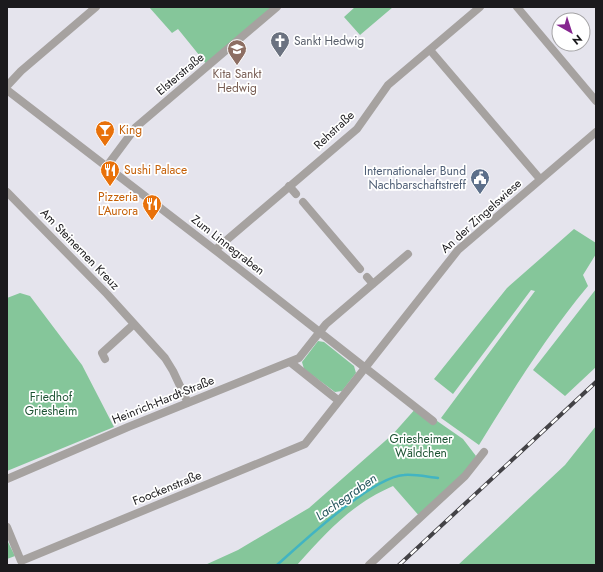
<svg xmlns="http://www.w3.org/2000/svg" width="603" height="572" viewBox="0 0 603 572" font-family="Jost,sans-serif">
<rect width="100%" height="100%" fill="#e5e4ed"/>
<path fill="#85c69a" d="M149,7H272L208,66L178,29L172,33Z
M355,7H393L360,35L344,17Z
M574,229L596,243V254L583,275L588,286C547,335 513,390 479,445L441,418L535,291L531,290L453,394L434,379L507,288Z
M596,289V367L565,396L533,370Z
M20,293L30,296L82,365L114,427L7,471V298Z
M318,341L324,342L354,366L356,373L342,391L335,392L304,369L302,362Z
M417,407L463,439L476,456L453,492L421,518L393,486C350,505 328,531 297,565H205L238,550L309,508L393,434Z
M596,426V565H458L565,465Z
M7,540L15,556L7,559Z"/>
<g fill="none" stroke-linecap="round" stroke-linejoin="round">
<path stroke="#42b4c2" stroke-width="2.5" d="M277,565C303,542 372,477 404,475C415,474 428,477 438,478"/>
<path stroke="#a6a2a0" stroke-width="8" d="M517,7L596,101
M430,50L540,179
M7,86L21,71L96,7
M7,90L215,250L433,421
M107,166L136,127L277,7
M289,186L296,194
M7,192L107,294L165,358L173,371L188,403
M303,202L360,269
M215,250L357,129L388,85L480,7
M367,277L373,284
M105,359L102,353L134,324
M290,362L339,401
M7,479L128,427L299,358L326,324L408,254
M7,527L21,561L305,444L458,250L596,132
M369,565L465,476L484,452"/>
<g stroke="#434246" stroke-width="4">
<path id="rail" d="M399,565L596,382"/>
</g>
<use href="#rail" stroke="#fff" stroke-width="2.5" stroke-dasharray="8" stroke-linecap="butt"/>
</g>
<defs>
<g id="church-pin" transform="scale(1)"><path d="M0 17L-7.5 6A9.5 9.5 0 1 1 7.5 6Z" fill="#6b7280" stroke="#fff"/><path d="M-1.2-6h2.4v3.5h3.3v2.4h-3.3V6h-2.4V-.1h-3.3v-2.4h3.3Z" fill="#fff"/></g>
<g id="school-pin" transform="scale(1)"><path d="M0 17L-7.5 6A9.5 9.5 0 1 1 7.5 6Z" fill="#8d6e63" stroke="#fff"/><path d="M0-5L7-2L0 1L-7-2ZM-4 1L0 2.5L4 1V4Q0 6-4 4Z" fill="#fff"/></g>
<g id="bar-pin" transform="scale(1)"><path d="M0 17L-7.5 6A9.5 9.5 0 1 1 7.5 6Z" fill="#e8710a" stroke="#fff"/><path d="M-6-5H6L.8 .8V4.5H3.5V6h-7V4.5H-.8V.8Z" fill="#fff"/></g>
<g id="restaurant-pin" transform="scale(1)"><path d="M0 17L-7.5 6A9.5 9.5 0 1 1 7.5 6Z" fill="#e8710a" stroke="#fff"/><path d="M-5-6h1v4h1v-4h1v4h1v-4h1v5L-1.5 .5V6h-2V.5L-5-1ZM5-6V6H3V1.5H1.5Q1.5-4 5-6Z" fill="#fff"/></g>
<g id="civic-pin" transform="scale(1)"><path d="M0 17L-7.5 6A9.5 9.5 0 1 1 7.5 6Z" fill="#5c6f8a" stroke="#fff"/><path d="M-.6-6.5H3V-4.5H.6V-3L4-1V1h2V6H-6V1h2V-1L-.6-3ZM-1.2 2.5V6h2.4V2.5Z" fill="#fff"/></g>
</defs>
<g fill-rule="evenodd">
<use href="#church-pin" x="280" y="41"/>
<use href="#school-pin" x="237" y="49"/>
<use href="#bar-pin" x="105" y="130"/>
<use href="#restaurant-pin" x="110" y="170"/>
<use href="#civic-pin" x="480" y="178"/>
<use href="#restaurant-pin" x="152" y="204"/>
</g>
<g text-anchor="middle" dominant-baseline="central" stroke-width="3.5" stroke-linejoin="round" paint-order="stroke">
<g font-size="12" fill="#5b616d" stroke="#fff" text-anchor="start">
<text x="294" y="41">Sankt Hedwig</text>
</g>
<g font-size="12" fill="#1b1a1d" stroke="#fff">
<text transform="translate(180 74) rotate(-40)">Elsterstraße</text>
<text transform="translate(334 130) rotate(-43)">Rehstraße</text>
<text transform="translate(481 216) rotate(-42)">An der Zingelswiese</text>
<text transform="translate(228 245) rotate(38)">Zum Linnegraben</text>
<text transform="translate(80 249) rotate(46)">Am Steinernen Kreuz</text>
<text transform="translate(163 400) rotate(-22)">Heinrich-Hardt-Straße</text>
<text transform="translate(167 488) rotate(-22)">Foockenstraße</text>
</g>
<g font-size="12" fill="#785e54" stroke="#fff">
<text x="237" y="74">Kita Sankt<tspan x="237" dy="14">Hedwig</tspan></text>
</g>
<g font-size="12" fill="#c56008" stroke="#fff" text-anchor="start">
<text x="119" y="130">King</text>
<text x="124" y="170">Sushi Palace</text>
<text x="138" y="197" text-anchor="end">Pizzeria<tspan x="138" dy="14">L'Aurora</tspan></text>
</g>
<g font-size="12" fill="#4e5e75" stroke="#fff" text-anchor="end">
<text x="466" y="171">Internationaler Bund<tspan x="466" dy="14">Nachbarschaftstreff</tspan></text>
</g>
<g font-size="12" fill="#1e5434" stroke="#fff">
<text x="51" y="397">Friedhof<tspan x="51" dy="14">Griesheim</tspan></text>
<text x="421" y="439">Griesheimer<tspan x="421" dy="14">Wäldchen</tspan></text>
</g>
<g font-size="13" font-style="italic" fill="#26565d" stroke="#fff">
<text transform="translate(346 497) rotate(-35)">Lachegraben</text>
</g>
</g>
<rect width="603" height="572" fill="none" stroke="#1b1a1d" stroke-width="16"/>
<g transform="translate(571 32) rotate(141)"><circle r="19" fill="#ffffff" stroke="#a4a3a5"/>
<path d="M0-3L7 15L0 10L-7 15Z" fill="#862690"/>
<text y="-6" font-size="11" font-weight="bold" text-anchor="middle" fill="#1b1a1d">N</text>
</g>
</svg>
